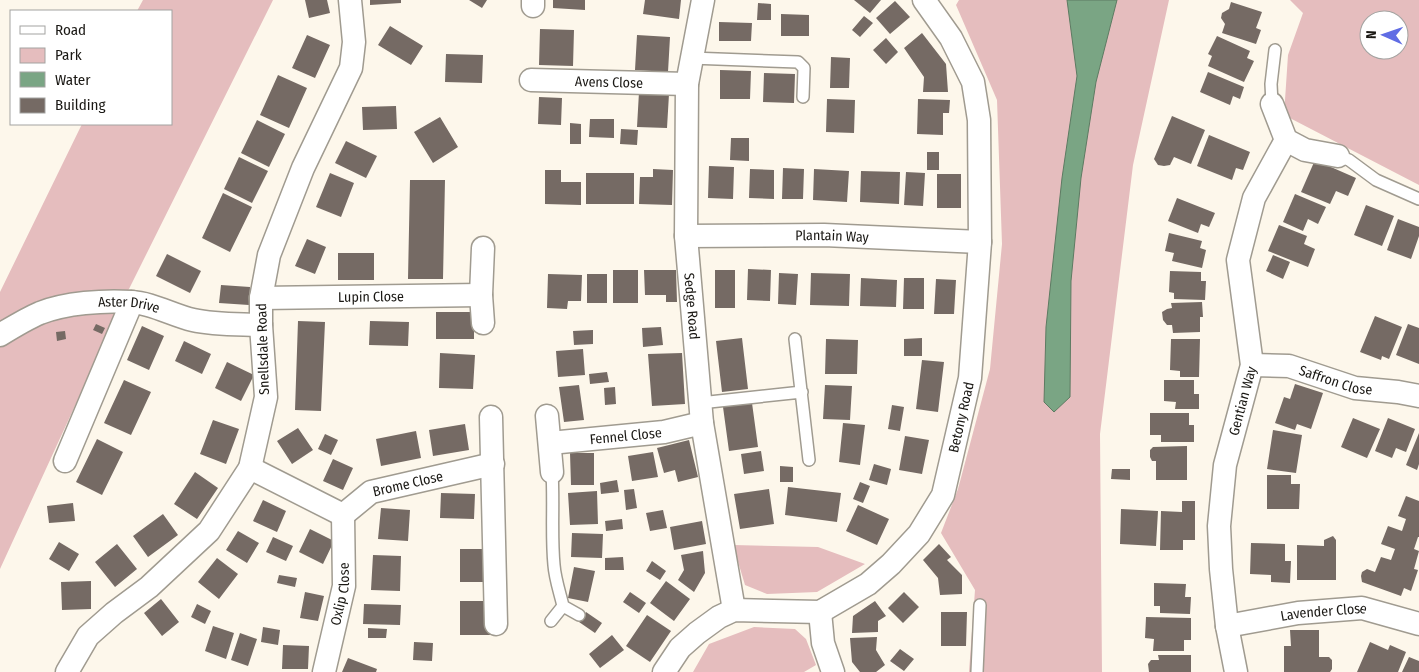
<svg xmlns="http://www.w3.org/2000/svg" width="1419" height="672" viewBox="0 0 1419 672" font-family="'Fira Sans Condensed',sans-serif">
<rect width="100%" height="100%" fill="#fdf7eb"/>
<path fill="#e5bdbe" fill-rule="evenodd" d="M143,0H273L124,299L0,569V292L82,124H171V11H137Z
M959,0H1169L1133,165L1100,434L1102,672H969L975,590L941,533L958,489L990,369L1002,244L997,100L956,5Z
M1290,0H1419V185L1284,115L1288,55L1303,13ZM1369,20H1399V50H1369Z
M733,545L818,547L865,564L817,592L767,594L745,585Z
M754,627L795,629L806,639L816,665L804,672H693L709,644Z"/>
<path fill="#7aa584" stroke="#5d7b62" d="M1067,0H1117L1096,82L1081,178L1071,281L1070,397L1054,412L1044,402L1046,327L1062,178L1077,76Z"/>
<path fill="#756a64" d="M305,0H327L330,13L309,18Z
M370,0H401V3L370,5Z
M469,0H487L482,8Z
M553,0H585V10L553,8Z
M645,0H681L679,19L643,14Z
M854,0H881L870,13Z
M895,1L910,17L890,34L876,18Z
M1231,2L1262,12L1256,28L1261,30L1256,44L1222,33L1225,24L1221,18L1222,13L1229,9Z
M758,3L771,4V20H757Z
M781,14L809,15V36H781Z
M864,16L873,23L860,37L852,30Z
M719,22L752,23L751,41H719Z
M390,26L423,46L411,65L378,45Z
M540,29L574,30L573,66L539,65Z
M922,33L946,64L948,92H923L924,77L904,48Z
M307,35L330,45L315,78L292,68Z
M637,35L670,37L668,72L635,70Z
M1217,36L1250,51L1247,58L1254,61L1244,82L1208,66L1212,56L1208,54Z
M886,38L898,52L886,64L873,50Z
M446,54L483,55L482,83L445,82Z
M831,57L850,58L849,88H830Z
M720,70L751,71L750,99H720Z
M1208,72L1244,87L1240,99L1233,96L1230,105L1200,92Z
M764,73L795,74L794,103L763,102Z
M278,75L307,88L289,128L260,115Z
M639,92L669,94L667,128L637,127Z
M539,97L562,98L561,125L538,124Z
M827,99L855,100L854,133L826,132Z
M918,99L950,100L949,113H943V135L917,134Z
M396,106L397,129L363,130L362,107Z
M1172,116L1205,130L1191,164L1174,157L1170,165L1164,166L1158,165L1154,159Z
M440,117L458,147L433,163L414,132Z
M590,119H614V138L589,137Z
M257,120L285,134L269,167L241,153Z
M570,123L581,124V144H570Z
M621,129L638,130L637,145L620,144Z
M1209,135L1250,152L1243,170L1236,168L1232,180L1197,166Z
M731,138H749V161L730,160Z
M346,141L377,156L366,178L335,163Z
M927,152H939V170H927Z
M239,157L268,171L252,203L224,189Z
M1315,160L1356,178L1348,196L1336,191L1330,204L1301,192Z
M709,166L734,167L733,199L708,198Z
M783,168L804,169L803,199H782Z
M653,169L673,170L672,205L639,204L640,177H653Z
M750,169L774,170V199L749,198Z
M814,169L849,171L847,202L813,200Z
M545,170H561V182H581V205L545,204Z
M861,171L900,172L899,204L860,202Z
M906,172L925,173L923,206L904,205Z
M330,173L354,183L341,217L316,207Z
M586,173H634V204H586Z
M937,174H961V208H937Z
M410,180H445L443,279H408Z
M223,193L252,207L230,252L202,238Z
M1295,194L1326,207L1318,224L1308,219L1303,231L1283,222Z
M1177,198L1215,213L1209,227L1201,224L1198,233L1168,221Z
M1366,205L1394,216L1382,246L1354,235Z
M1398,219L1419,227V236L1411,259L1387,250Z
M1279,225L1307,236L1304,244L1315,249L1308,267L1268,251Z
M1169,233L1202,241L1200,248L1206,250L1202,268L1172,261L1174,253L1165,251Z
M307,239L326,247L315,274L295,266Z
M338,253H374V280H338Z
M167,254L201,271L190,293L156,276Z
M1273,255L1290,262L1283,279L1266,271Z
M748,269L771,270L770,301L747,300Z
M613,270H638V303H613Z
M644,270H676L677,302H666V295H645Z
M715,270H735V308H715Z
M1170,271L1201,272V281H1206L1205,300L1174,299V293L1169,292Z
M779,273L798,274L796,305L778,304Z
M811,273L850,274L849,306L810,305Z
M548,274L582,275L581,301H568L567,309L547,308Z
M587,274H607V303H587Z
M861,278L897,280L896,307L860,306Z
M904,278H924V309H903Z
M936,279L956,280L954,314H934Z
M221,285L250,287L249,305L219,303Z
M1202,302L1203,317H1200V332L1173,333L1172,325H1167L1163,320L1162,312L1167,309L1172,308L1171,303Z
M436,312H474V339H436Z
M1375,316L1402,327L1389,359L1382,356L1381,360L1360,352Z
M298,321L325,322L321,411L295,410Z
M370,321L409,322L408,346L369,345Z
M96,324L105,328L102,334L93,330Z
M1408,324L1419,328V364L1396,355Z
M142,326L164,336L149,370L127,360Z
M661,327L663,345L643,347L642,328Z
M593,330V344L574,345L573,331Z
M65,331L66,339L57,341L56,332Z
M742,338L748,389L722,392L716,341Z
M922,338V356H904V339Z
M826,339L858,340L857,374H825Z
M1171,339H1200L1199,377H1180V371L1170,370Z
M184,341L211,354L202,374L175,361Z
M583,349L585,375L558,377L556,351Z
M440,353L475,355L473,389L439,388Z
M682,353L685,404L652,406L648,354Z
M922,360L944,362L938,412L916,409Z
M227,362L254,375L241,401L215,388Z
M607,372L609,382L590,384L589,374Z
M124,380L151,392L131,435L104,423Z
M1164,380H1194V394H1199V409H1175L1176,402L1164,401Z
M1295,384L1323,393L1311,429L1297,424L1295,430L1275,423L1284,397L1290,399Z
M579,385L584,420L564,422L559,387Z
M825,385L852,386L850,420L823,419Z
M615,387L616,404L605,405L604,388Z
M752,403L758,447L729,451L723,407Z
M892,405L904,407L900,431L888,429Z
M1150,413H1189V425H1194V442H1161V435H1150Z
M1353,418L1380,429L1367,458L1341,447Z
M1388,418L1415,429L1406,452L1396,448L1392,458L1375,451Z
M213,420L239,429L226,464L200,454Z
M843,423L865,425L860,465L839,462Z
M465,424L469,450L433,456L429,430Z
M298,428L313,450L292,464L277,441Z
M1273,430L1302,435L1296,473L1267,469Z
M416,431L421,458L381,466L376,439Z
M1419,433V464L1417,470L1406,465Z
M325,434L338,440L331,455L318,449Z
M905,436L929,440L922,474L899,470Z
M97,439L123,452L102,495L76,482Z
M689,440L698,477L678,482L675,470L664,473L657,448Z
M1187,446V480H1156V461H1152L1150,457V450L1153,447Z
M761,451L764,471L744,474L741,454Z
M653,452L658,477L632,481L628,456Z
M570,453H594V485H571Z
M333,459L353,468L343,490L323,481Z
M874,464L891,469L887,485L869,480Z
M780,466L793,467V482H780Z
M1112,469H1130V480L1111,479Z
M195,472L218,488L197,519L174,504Z
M1267,475H1291V484H1300L1299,509H1267Z
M617,480L619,492L601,494L600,483Z
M860,482L870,486L863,503L853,499Z
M788,487L841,493L837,522L785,515Z
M634,489L637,508L626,510L624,490Z
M769,489L774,524L740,529L734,494Z
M597,491L598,524L570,525L568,493Z
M441,493L475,494L474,519L440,518Z
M1406,496L1419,501V537H1418L1414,549L1419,551L1414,569L1418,570L1411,591L1404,588L1401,596L1362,582L1361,576L1362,572L1367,569L1375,572L1381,557L1391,560L1395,549L1381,544L1388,526L1402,531L1406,519L1398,516Z
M263,500L286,511L277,532L253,521Z
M1182,501H1195V540H1183V550H1160L1161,511L1182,512Z
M73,503L75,521L49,523L47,506Z
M858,505L889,519L877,545L846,531Z
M381,508L410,510L408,541L378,539Z
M1121,509L1158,511L1156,546L1120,544Z
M663,510L667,528L650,531L646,513Z
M163,514L178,535L148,557L133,536Z
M622,519L623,529L606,531L605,521Z
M702,521L706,544L674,550L670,527Z
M310,529L334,541L323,564L299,552Z
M238,531L259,543L247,563L226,550Z
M572,533L603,534L602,558L571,557Z
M1333,536L1336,540V580H1297V545L1324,546V540Z
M273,537L293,546L286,561L266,552Z
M59,542L79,554L69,571L49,559Z
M1251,543L1285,544V561H1291L1290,583L1271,582V575L1250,574Z
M117,544L137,569L115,587L95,562Z
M939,544L951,557L947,560L962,575V594L940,595L938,578L923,560Z
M460,549H490V582H460Z
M703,551L705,573L694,592L678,580L684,570L681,555Z
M373,555L401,556L400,591L371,590Z
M623,557L624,570H605V558Z
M217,558L238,574L219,599L198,582Z
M652,561L666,571L660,580L646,571Z
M574,567L595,571L588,602L568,598Z
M279,575L297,578L295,587L277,583Z
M91,581V609L62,610L61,582Z
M666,581L690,599L674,621L650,603Z
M1154,583L1186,584L1185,597H1191L1190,614L1160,613V606H1154Z
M305,592L324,596L318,621L300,618Z
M630,592L646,603L639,613L623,602Z
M904,592L919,607L903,623L888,608Z
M161,599L179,622L162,636L144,613Z
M460,601H492V635H460Z
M875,601L886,616L878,621V632L852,633L853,616Z
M197,604L211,611L205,624L191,617Z
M364,604L401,605L400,625L363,624Z
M586,612L602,623L595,633L579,622Z
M941,612H967L966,646H941Z
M647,615L671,631L650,662L626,646Z
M1146,617L1191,618V640H1184V651H1153L1154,639L1145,638Z
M213,626L234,633L226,659L205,651Z
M263,627L280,630L278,645L261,642Z
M368,628L387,629L386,638H368Z
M1290,630H1319V657H1329L1332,660V669L1330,672H1284V646H1291Z
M240,633L257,639L248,666L231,660Z
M612,635L624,650L600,668L589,654Z
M877,637L876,650L885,665L876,672H860L852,662L850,638Z
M414,642L433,643L432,661L413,660Z
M1370,642L1388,650L1390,645L1406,652L1398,672H1357Z
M283,645L309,646L308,669H282Z
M900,649L914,659L904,671L890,661Z
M1158,655H1191V672H1149L1148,664L1151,660H1159Z
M1409,657L1419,661V672H1402Z
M348,658L377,669L376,672H342Z"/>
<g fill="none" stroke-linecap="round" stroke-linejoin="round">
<g stroke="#a09b90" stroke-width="14">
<path id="lane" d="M691,58L798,62L804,68L803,97
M1272,104L1271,84L1275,50
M1338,156L1349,160L1376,180L1419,199
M795,339L809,460
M700,403L802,392
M552,472C554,503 551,534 554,565C555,579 560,593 563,606
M551,621L563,606L579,615
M977,672L980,605"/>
</g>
<g stroke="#a09b90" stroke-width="25">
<g id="street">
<path id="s1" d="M703,0L687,84L686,236L702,423L734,610"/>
<path d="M533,6V0"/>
<path id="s2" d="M531,80L687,84"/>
<path d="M1272,104L1286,140L1305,150L1338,156"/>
<path id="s3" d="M686,236L824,235L980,242"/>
<path id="s4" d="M261,298L481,295"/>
<path d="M483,323L481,295L483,248"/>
<path id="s5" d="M0,335C13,327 26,319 40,313C65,303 104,300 131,302C152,303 172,315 193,320C215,325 238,324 261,325"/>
<path id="s6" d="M1252,365L1289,366L1355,388L1398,392L1419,396"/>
<path d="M547,416L552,472"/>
<path d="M491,417L496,624"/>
<path id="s7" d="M550,443L664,432L702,423"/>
<path d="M65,461L132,302"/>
<path d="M250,468L343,515"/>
<path id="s8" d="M343,515L371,492L493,464"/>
<path d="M820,612L823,643L833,672"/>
<path id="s9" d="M1227,626L1298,613L1362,608L1419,624"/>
<path d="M67,672L88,636L114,613L149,587L209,531L250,468L266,397L261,325V298L269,255L303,168L351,68L354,42L350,0"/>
<path id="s10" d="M324,672L344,586L343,515"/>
<path id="s11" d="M664,672L680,648L697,633L719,617L734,610L820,612L868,584L891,564L919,534L943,495L970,378L980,242L979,120L973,82L951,38L924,0"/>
<path id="s12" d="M1236,672L1227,626L1221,569L1219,526L1225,465L1252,365L1238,260L1254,198L1286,140"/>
</g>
</g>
<use href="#lane" stroke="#fff" stroke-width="11"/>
<use href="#street" stroke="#fff" stroke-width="22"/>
</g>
<g text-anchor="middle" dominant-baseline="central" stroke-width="4" stroke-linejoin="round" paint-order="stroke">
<g font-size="14" fill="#1a1814" stroke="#fff">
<text stroke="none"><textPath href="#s2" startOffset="78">Avens Close</textPath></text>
<text stroke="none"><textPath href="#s3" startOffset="146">Plantain Way</textPath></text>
<text stroke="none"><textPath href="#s4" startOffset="110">Lupin Close</textPath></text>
<text stroke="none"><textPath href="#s1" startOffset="308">Sedge Road</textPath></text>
<text stroke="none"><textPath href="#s5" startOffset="136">Aster Drive</textPath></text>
<text transform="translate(263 349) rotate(-92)">Snellsdale Road</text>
<text stroke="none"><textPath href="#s6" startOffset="86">Saffron Close</textPath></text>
<text stroke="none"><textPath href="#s12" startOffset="275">Gentian Way</textPath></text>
<text stroke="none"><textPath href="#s11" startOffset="434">Betony Road</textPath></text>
<text stroke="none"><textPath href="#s7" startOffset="76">Fennel Close</textPath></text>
<text stroke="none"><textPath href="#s8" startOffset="74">Brome Close</textPath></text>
<text stroke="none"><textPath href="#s10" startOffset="80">Oxlip Close</textPath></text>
<text stroke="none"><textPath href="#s9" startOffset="98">Lavender Close</textPath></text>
</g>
</g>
<rect x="10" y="10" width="162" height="115" fill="#ffffff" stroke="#a3a3a1"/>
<rect x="20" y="26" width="25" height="8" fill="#ffffff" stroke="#a3a3a1"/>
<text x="55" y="35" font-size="15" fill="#1a1814">Road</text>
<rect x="20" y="48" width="25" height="15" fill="#e5bdbe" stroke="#a3a3a1"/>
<text x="55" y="60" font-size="15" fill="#1a1814">Park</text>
<rect x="20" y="72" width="25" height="15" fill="#7aa584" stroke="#a3a3a1"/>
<text x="55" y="85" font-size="15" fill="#1a1814">Water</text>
<rect x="20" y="98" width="25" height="15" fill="#756a64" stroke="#a3a3a1"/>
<text x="55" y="110" font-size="15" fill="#1a1814">Building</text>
<g transform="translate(1384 35) rotate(272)"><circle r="24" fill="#ffffff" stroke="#a3a3a1"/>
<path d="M0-4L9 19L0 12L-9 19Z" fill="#606ce4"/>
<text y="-8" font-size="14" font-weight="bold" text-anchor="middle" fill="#1a1814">N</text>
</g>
</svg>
